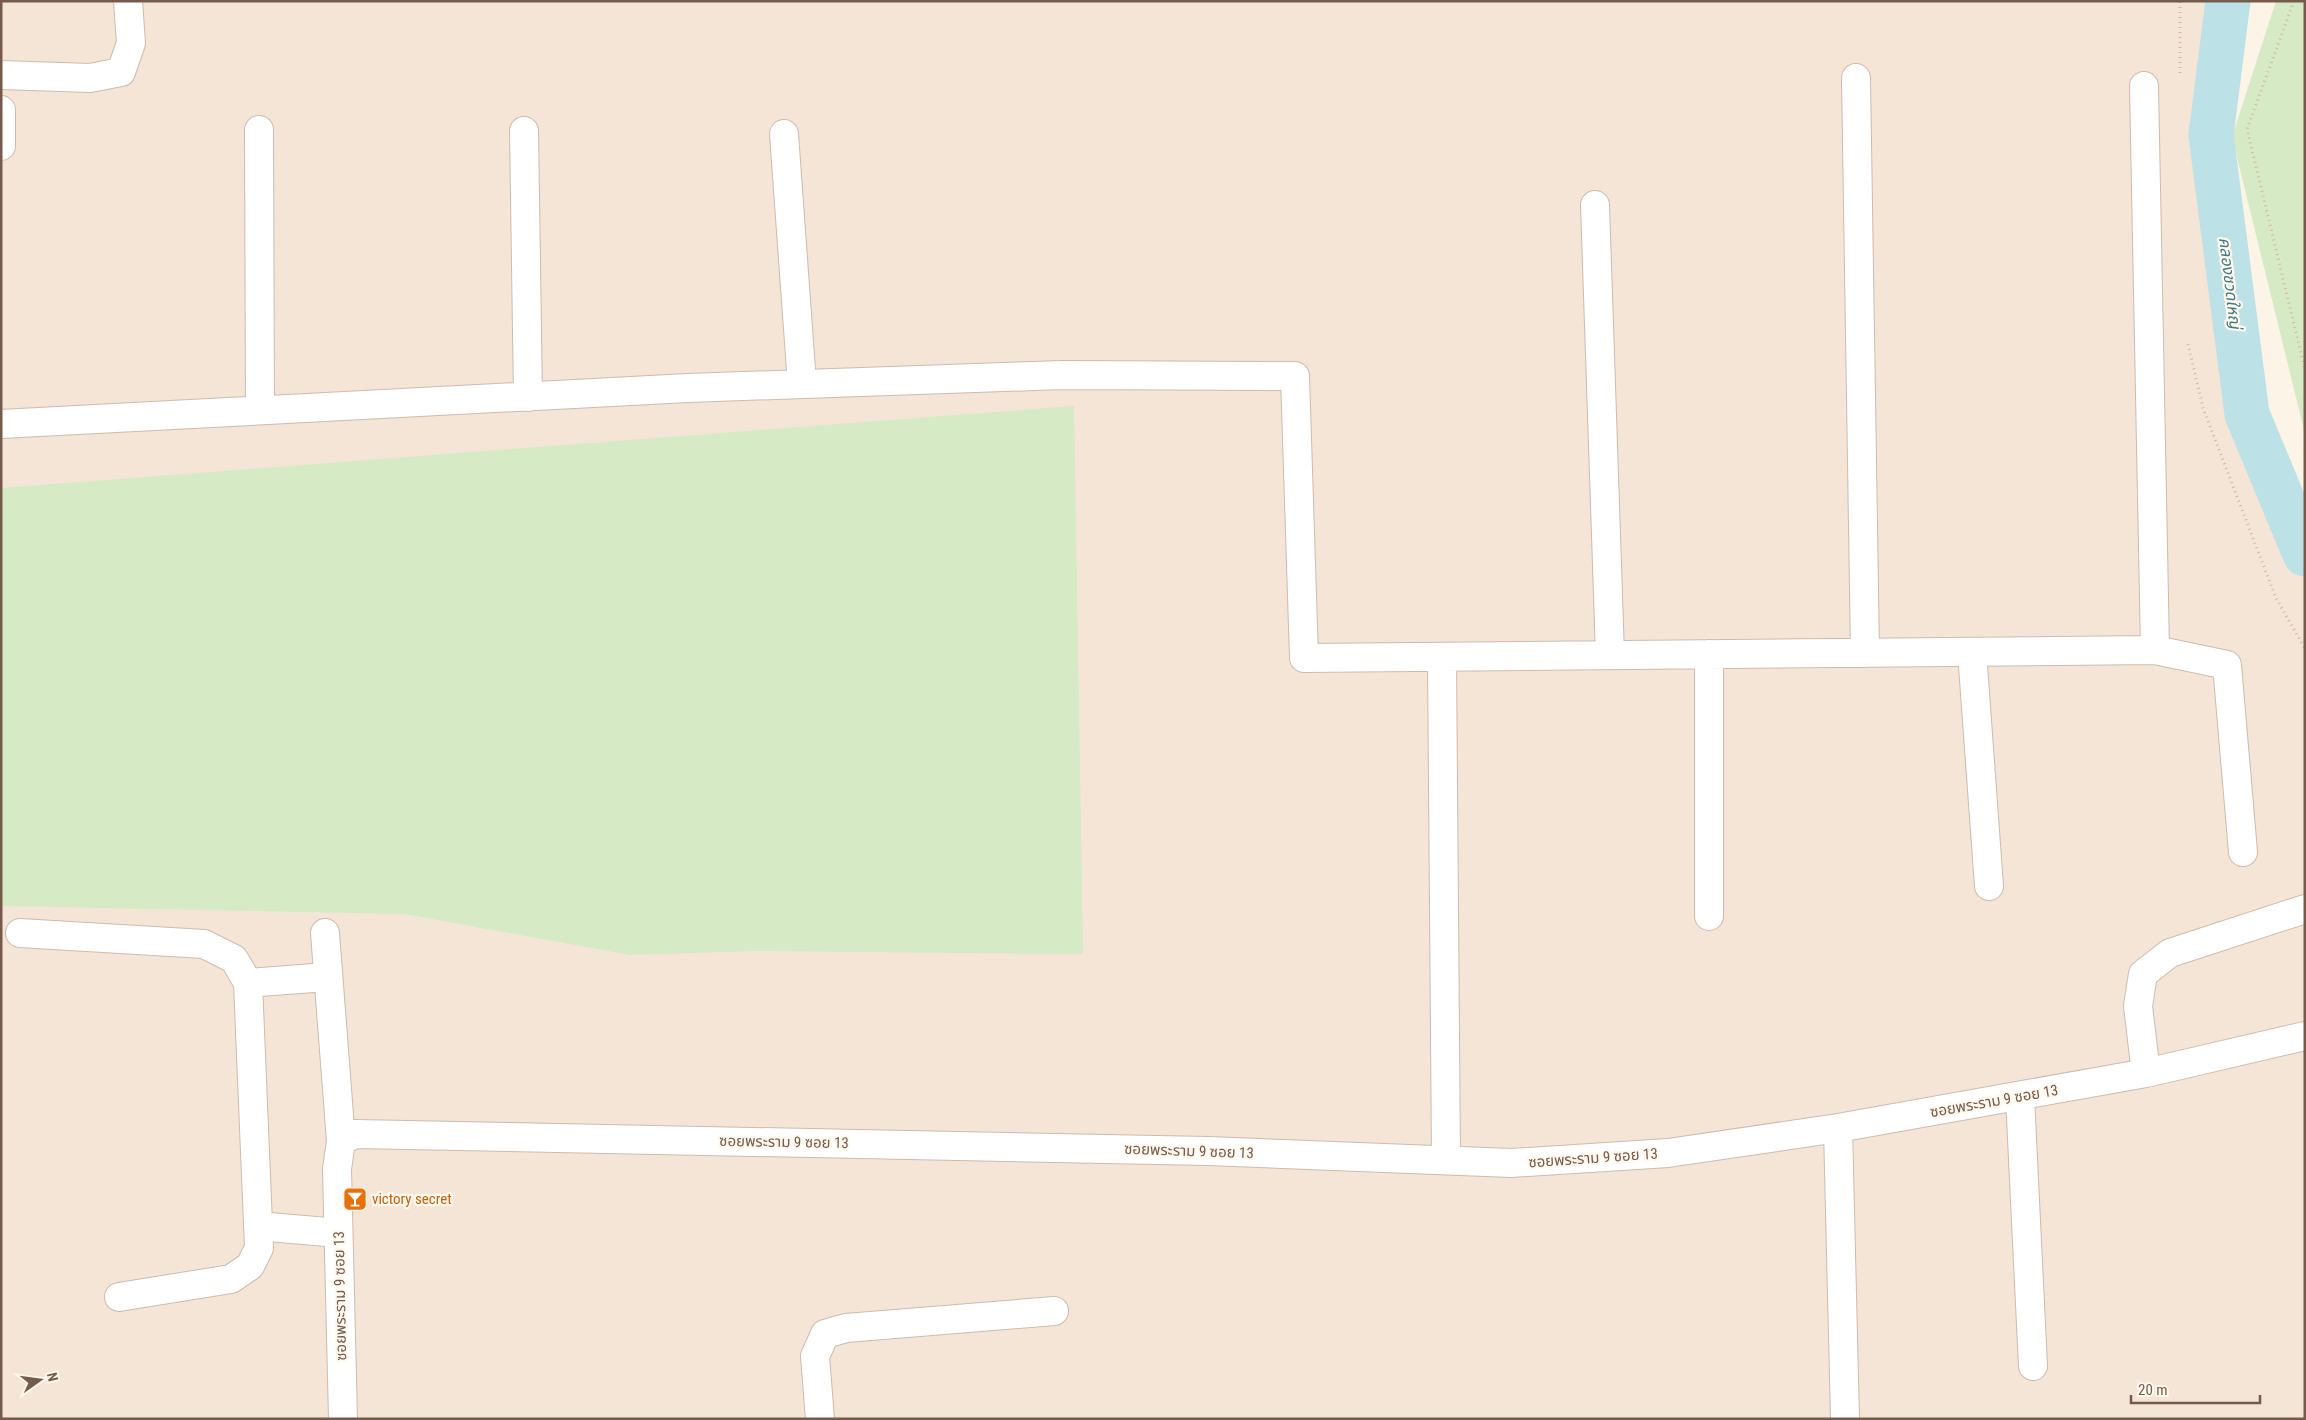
<svg xmlns="http://www.w3.org/2000/svg" width="2306" height="1420" viewBox="0 0 2306 1420" font-family="'Roboto Condensed','Noto Sans Thai',sans-serif">
<rect width="100%" height="100%" fill="#fcf4e7"/>
<path fill="#f4e5d6" d="M1,1H2228L2211,135L2247,414L2305,554V1419H1Z"/>
<path fill="#d5eac5" d="M2276,1H2305V434L2232,137Z
M1074,406L1083,954L754,951L630,955L405,914L1,906V488Z"/>
<g fill="none" stroke-linecap="round" stroke-linejoin="round">
<path stroke="#bce1e6" stroke-width="45" d="M2228,1L2211,135L2247,414L2305,554"/>
<g stroke="#cebbad" stroke-width="30">
<path id="minor" d="M1,75L90,78L121,72L131,43L128,1
M1856,78L1865,653
M259,130L260,410
M524,131L528,397
M784,134L802,384
M1,146V110
M1595,205L1610,655
M1,424L688,388L1063,375L1295,376L1304,658L2155,650L2144,86
M2155,650L2227,665L2243,852
M1972,652L1989,886
M1709,654V916
M1442,657L1446,1160
M20,933L204,944L234,959L248,983L259,1248L250,1266L231,1279L119,1297
M325,933L341,1141
M248,983L327,977
M2146,1073L2138,1006L2143,974L2170,953L2305,909
M2020,1097L2033,1366
M1838,1128L1845,1419
M258,1226L338,1233
M343,1419L337,1169L341,1141L355,1134L1208,1151L1511,1163L1668,1153L1838,1128L2146,1073L2305,1036
M820,1419L815,1356L825,1334L846,1328L1054,1311"/>
</g>
<path stroke="#d7b5a2" stroke-width="3" stroke-dasharray="1 4" stroke-linecap="butt" d="M2294,1L2247,129L2305,370
M2180,73V1
M2188,344L2203,408L2276,598L2305,649"/>
<use href="#minor" stroke="#fff" stroke-width="28"/>
</g>
<defs>
<g id="bar-square" transform="scale(1.25)"><rect x="-9" y="-9" width="18" height="18" rx="4" fill="#e8710a" stroke="#fff8ee"/><path d="M-6-5H6L.8 .8V4.5H3.5V6h-7V4.5H-.8V.8Z" fill="#fff"/></g>
</defs>
<g fill-rule="evenodd">
<use href="#bar-square" x="355" y="1199"/>
</g>
<g text-anchor="middle" dominant-baseline="central" stroke-width="4.5" stroke-linejoin="round" paint-order="stroke">
<g font-size="15" fill="#765a4b" stroke="#fff8ee">
<text transform="translate(1994 1101) rotate(-10)">ซอยพระราม 9 ซอย 13</text>
<text transform="translate(784 1142) rotate(1)">ซอยพระราม 9 ซอย 13</text>
<text transform="translate(1189 1151) rotate(2)">ซอยพระราม 9 ซอย 13</text>
<text transform="translate(1593 1158) rotate(-4)">ซอยพระราม 9 ซอย 13</text>
<text transform="translate(340 1296) rotate(-91)">ซอยพระราม 9 ซอย 13</text>
</g>
<g font-size="15" fill="#c56008" stroke="#fff8ee" text-anchor="start">
<text x="372" y="1199">victory secret</text>
</g>
<g font-size="16" font-style="italic" fill="#427982" stroke="#fff8ee">
<text transform="translate(2230 283) rotate(83)">คลองชวดใหญ่</text>
</g>
</g>
<rect width="2306" height="1420" fill="none" stroke="#765a4b" stroke-width="5"/>
<g transform="translate(40 1380) rotate(76)" stroke="#fff8ee" stroke-width="4" paint-order="stroke">
<path d="M0-4L9 19L0 12L-9 19Z" fill="#765a4b"/>
<text y="-8" font-size="14" font-weight="bold" text-anchor="middle" fill="#765a4b">N</text>
</g>
<path d="M2131 1395v8h129v-8" fill="none" stroke="#765a4b" stroke-width="2.5"/>
<text x="2138" y="1395" font-size="15" fill="#765a4b" stroke="#fff8ee" stroke-width="4" paint-order="stroke">20 m</text>
</svg>
